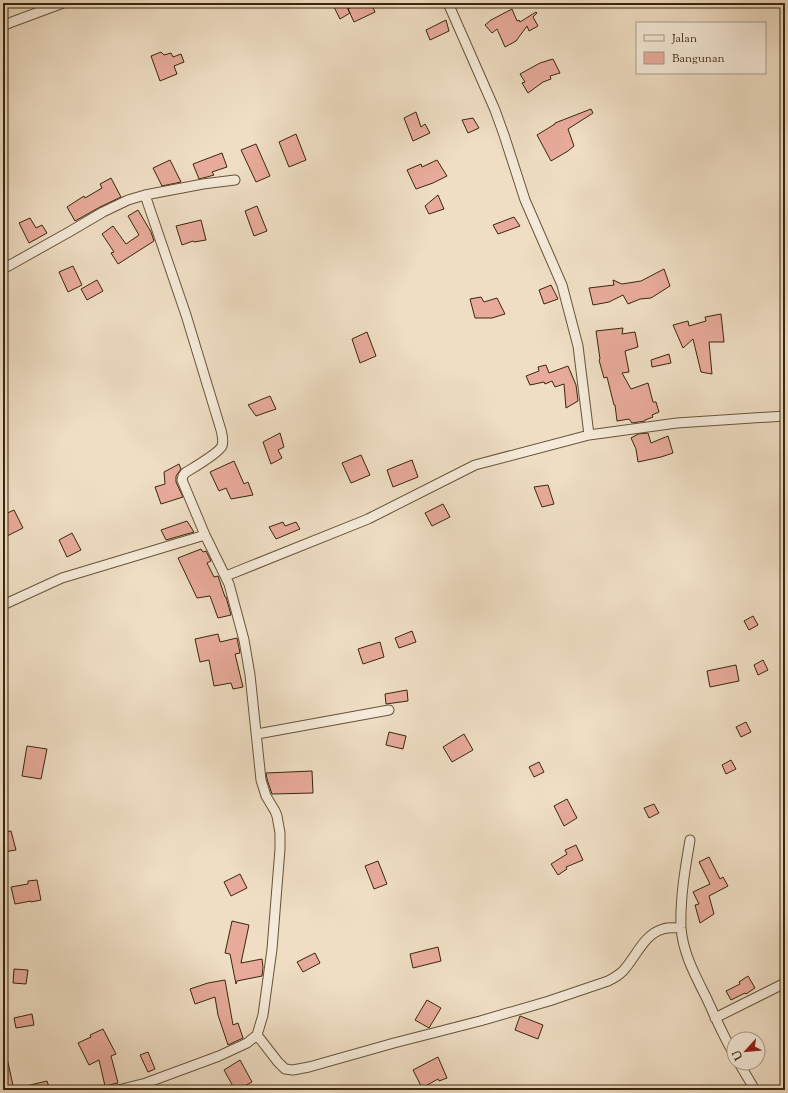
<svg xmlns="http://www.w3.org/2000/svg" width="788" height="1093" viewBox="0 0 788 1093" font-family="'Sorts Mill Goudy',serif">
<rect width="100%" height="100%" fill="#efdec4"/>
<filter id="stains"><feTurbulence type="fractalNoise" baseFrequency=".005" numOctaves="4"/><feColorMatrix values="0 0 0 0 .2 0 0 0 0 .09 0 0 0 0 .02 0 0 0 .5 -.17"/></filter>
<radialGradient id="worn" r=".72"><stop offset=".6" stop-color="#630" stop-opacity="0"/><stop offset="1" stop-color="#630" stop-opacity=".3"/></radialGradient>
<path fill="#e8ab9b" stroke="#3a260a" d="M332,3H345L350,13L340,19Z
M359,3H371L375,12L354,22L348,9Z
M512,9L517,21L519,20L520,22L536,12L537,13L533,17L538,26L529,31L527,26L516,41L505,47L497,29L492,33L485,25L491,20Z
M446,20L449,31L430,40L426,30Z
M161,52L164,55L171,53L173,57L181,54L184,62L174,66L177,74L160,81L151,56Z
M553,59L560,73L550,76L551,79L543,82L528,93L522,83L525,82L520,74L540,63Z
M591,109L593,113L568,129L574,146L568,151L551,161L537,135L555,124V123Z
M416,112L421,127L425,124L430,133L413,141L404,118Z
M473,118L479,128L468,133L462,120Z
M296,134L306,160L289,167L279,142Z
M256,144L270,176L256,182L241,150Z
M222,153L227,167L212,172L214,175L207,177L199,179L193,164Z
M170,160L181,182L162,186L153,168Z
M437,160L447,176L433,183L416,189L407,170L421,164L422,167Z
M111,178L121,197L100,207L75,221L67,207L84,196L85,198L102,188L100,184Z
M438,195L444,209L429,214L425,206Z
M257,206L267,231L254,236L245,211Z
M138,210L151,232L154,241L118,264L111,253L114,252L102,234L113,226L126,244L139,235L128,216Z
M514,217L520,226L498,234L493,225Z
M30,218L36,228L42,225L47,233L29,243L19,223Z
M201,220L206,240L194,242L193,241L182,245L176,226Z
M73,266L82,285L68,292L59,272Z
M664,269L670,286L651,298L640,299L628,304L623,295L609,302L593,305L589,288L614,285L613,280L622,284L641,281Z
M97,280L103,291L87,300L81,289Z
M551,285L558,299L544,304L539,290Z
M481,297L484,302L497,298L505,314L492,318H475L470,299Z
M721,314L724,342H709L712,374L701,372L693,339L683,348L673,325L688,321L689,326L706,321L705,317Z
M623,328L622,334L635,332L638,347L625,351L629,372L622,373L631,389L648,383L653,402H656L659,412L652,415L653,417L645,420V421L632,423L629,419L617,421L615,405H614L607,377L604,378L599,360L600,359L596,331Z
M367,332L376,356L360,363L352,339Z
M669,354L671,363L652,367L651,360Z
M546,365L549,373L568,366L576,385L578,401L566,408L564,384L555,387L552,381L545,384L544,382L530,385L526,376L539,371L538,367Z
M270,396L276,409L256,416L248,405Z
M280,433L284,447L278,450L282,458L271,464L263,442Z
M648,433L651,443L668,436L673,453L661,457L638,462L636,449L631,438L638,434Z
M361,455L370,475L351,483L342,463Z
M412,460L418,477L393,487L387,470Z
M234,461L244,484L248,482L253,495L231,499L226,488L219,491L210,472Z
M179,464L181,469L176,476V482L183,497L161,504L155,487L165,484L164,472Z
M548,485L554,504L542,507L534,487Z
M443,504L450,517L432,526L425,513Z
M14,510L23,528L3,538V515Z
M187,521L194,532L166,540L161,530Z
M283,522L285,526L296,522L300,529L276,539L269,527Z
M72,533L81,550L67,557L59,540Z
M201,549L203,552L206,551L211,561L207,563L214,577L218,576L225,597H226L231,615L218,618L210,596L197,598L178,558Z
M753,616L758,625L749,630L744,621Z
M412,631L416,642L399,648L395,638Z
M218,634L220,642L237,638L240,653L235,654L243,687L233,689L231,683L214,686L209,660L200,662L195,639Z
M380,642L384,657L363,664L358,649Z
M763,660L768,670L758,675L754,665Z
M736,665L739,681L710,687L707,671Z
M407,690L408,701L386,704L385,694Z
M746,722L751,732L741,737L736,727Z
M389,732L406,736L403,749L386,745Z
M464,734L473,750L452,762L443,747Z
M27,746L47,749L41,779L22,776Z
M731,760L736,769L726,774L722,765Z
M539,762L544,772L534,777L529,767Z
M312,771L313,793L272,794L267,779L266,773Z
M567,799L577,818L564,826L554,806Z
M654,804L659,813L649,818L644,808Z
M11,831L16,850L3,852V832Z
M576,845L583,860L566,867L567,869L558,875L551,864L567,854L565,850Z
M709,857L720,879L723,877L728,886L709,896L714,914L700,923L695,905L699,904L693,892L710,884L699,862Z
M378,861L387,884L374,889L365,866Z
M240,874L247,888L231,896L224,882Z
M37,880L41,900L31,902V901L15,904L11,887L28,884V881Z
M232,921L249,925L241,963L262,959L263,967L262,976L237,981L236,984L230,954L225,953Z
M438,947L441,961L413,968L410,954Z
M315,953L320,963L303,972L297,962Z
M14,969L28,970L26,984L13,983Z
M748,976L755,988L746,994L745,993L731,1000L726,991L740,984L739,982Z
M225,980L233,1025L238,1023L243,1038L228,1045L218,1015L215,997L195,1004L190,989L208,983Z
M427,1000L441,1008L429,1028L415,1020Z
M32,1014L34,1025L16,1028L14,1018Z
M520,1016L543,1025L538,1039L515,1030Z
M103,1029L116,1054L111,1056L118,1083L105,1086L99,1060L89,1065L78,1043L91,1037L90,1035Z
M148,1052L155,1069L148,1072L140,1055Z
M438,1057L447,1078L439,1081L438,1079L422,1088L413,1070Z
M7,1058L14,1090H3V1059Z
M240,1060L252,1082L237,1090H235L224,1070Z
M47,1081L50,1090H23L22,1087Z"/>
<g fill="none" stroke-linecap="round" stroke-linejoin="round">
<g stroke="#675438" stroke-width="11">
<path id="minor" d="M448,3L495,110L504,135L525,200L562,285L578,346L589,435
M3,26L12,22L63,3
M3,269L69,232L103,212L128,200L145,195L203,184L235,180
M226,576L368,519L475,465L589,435L677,423L785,416
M3,605L62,578L205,535
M257,734L389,710
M690,840C685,869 680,898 681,928C683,953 695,975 706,997C715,1016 723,1036 734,1054
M715,1018L785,983
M257,1035L278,1062L285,1069L293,1070L309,1067L394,1043L480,1021L549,1001L608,981C614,978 619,975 623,971C636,957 644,934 663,929C669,927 675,928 681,928
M739,1063L755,1090
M118,1090L146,1083L219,1056L247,1043L257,1035L263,1015L272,949L280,849V833L277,816L275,811L266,796L261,780L250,675L244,640L229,584L205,535L182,480L183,476L185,473C193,468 219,453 222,446C224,440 222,435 221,430L186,315L145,195"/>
</g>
<use href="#minor" stroke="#f5ead9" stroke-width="9"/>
</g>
<rect width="788" height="1093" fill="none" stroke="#efdec4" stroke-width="16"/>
<rect x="4" y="4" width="780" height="1085" fill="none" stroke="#3a260a" stroke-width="2"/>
<rect x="8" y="8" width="772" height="1077" fill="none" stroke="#3a260a"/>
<rect x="636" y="22" width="130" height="52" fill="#f5ead9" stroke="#aa9c86"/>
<rect x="644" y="35" width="20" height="6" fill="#f5ead9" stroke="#aa9c86"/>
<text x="672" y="42" font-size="12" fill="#3a260a">Jalan</text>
<rect x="644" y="52" width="20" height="12" fill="#e8ab9b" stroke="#aa9c86"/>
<text x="672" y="62" font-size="12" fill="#3a260a">Bangunan</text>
<g transform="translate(746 1051) rotate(243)"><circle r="19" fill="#f5ead9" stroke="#aa9c86"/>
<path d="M0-3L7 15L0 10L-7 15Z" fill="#8f2418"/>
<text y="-6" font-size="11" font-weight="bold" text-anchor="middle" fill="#3a260a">U</text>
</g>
<rect width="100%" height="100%" filter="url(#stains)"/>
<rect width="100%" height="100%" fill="url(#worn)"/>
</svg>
